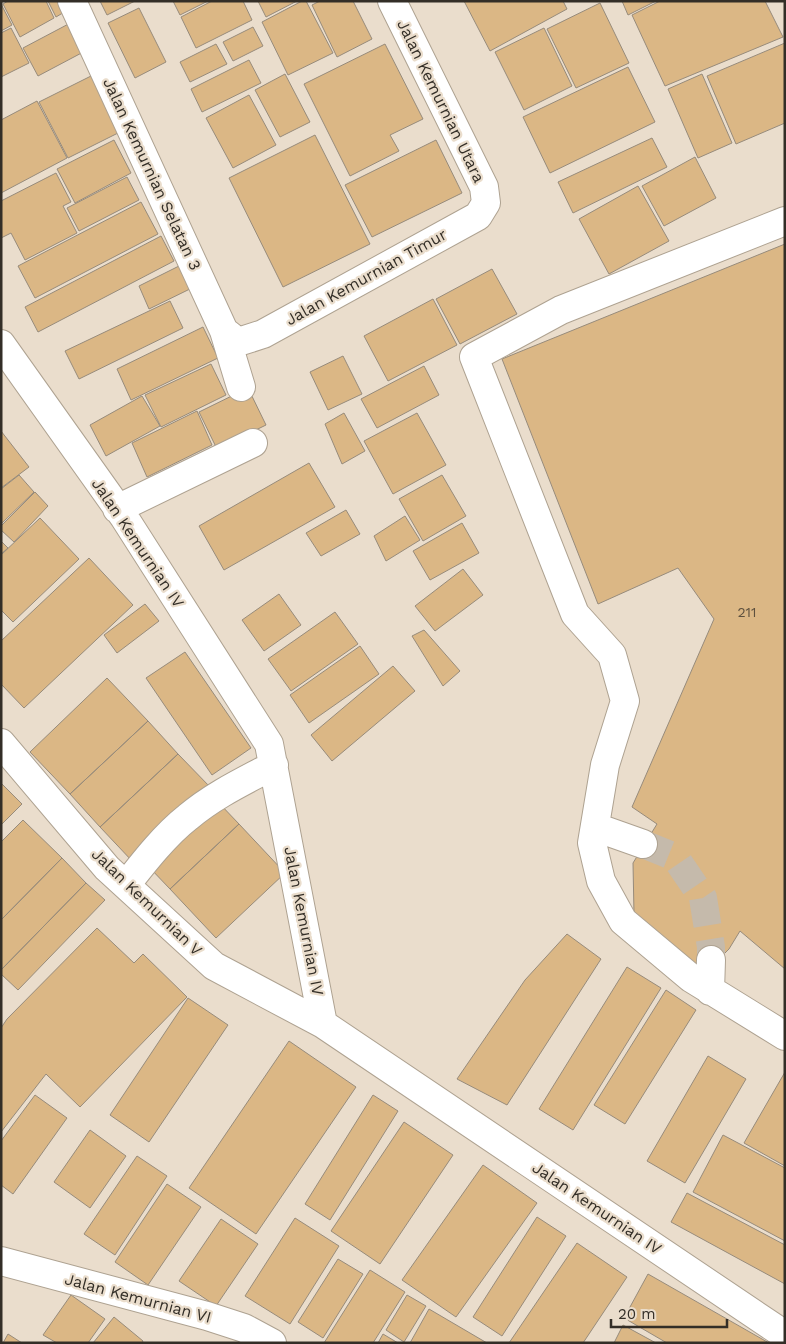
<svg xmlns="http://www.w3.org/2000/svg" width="786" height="1344" viewBox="0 0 786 1344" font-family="'Work Sans',sans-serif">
<rect width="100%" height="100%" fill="#eaddcc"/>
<path fill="#dbb785" stroke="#978b7b" d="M8,1H46L54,18L20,37L3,4Z
M48,1H68L71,8L56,17Z
M100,1H135L107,15Z
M173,1H208L180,15Z
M212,1H243L252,20L196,48L181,17Z
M258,1H297L266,17Z
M302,1H306L333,53L288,75L262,22Z
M320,1H353L372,39L337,57L312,5Z
M464,1H563L567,9L490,51Z
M622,1H656L628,15Z
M660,1H765L783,37L665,86L632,15Z
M600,3L629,63L576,88L547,29Z
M1,4L12,25L1,31Z
M139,8L166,62L135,78L108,23Z
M76,20L89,49L38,76L23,48Z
M253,27L263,46L233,61L223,42Z
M11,28L29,63L1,77V33Z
M544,28L572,86L524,110L495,52Z
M785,43V123L736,144L707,76Z
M216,44L227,64L190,82L180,62Z
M385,44L423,119L390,135L399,151L350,176L304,84Z
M249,60L261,83L202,112L191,89Z
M628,67L655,122L550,173L523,117Z
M285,74L310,122L280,137L255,90Z
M702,74L732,143L698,158L668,89Z
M91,76L120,132L68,158L39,102Z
M249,95L276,145L233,168L206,118Z
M37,101L67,158L1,193V120Z
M315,135L370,244L283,287L229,178Z
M652,138L667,167L573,213L558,182Z
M114,140L131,173L75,203L57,169Z
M436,140L462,193L372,237L345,185Z
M695,157L716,198L664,226L642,186Z
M56,173L71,202L63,206L77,233L25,260L11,233L1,238V201Z
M127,177L139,200L79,231L67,208Z
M638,186L669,241L609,274L579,219Z
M141,202L158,234L35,298L18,266Z
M161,236L174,261L38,332L25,307Z
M785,244V969L740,931L729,949L720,958L686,966L634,914L633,863L657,824L632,807L714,619L678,568L598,604L502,359Z
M185,263L196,286L149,309L139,286Z
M492,269L517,314L460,344L436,299Z
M433,299L457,345L388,381L364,336Z
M170,301L183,328L79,379L65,351Z
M203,327L218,358L131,400L117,369Z
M343,356L362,394L328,410L310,372Z
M211,364L226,395L161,427L145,395Z
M424,366L439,395L377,428L361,399Z
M248,388L266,425L217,449L199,412Z
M142,396L160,426L106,456L90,425Z
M197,411L212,445L147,477L132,443Z
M344,413L365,451L342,464L325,424Z
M417,413L446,465L393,494L364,441Z
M1,431L29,467L1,488Z
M309,463L335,507L224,570L199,526Z
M19,475L34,492L1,524V489Z
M442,475L466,516L423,541L399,499Z
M35,492L48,506L14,542L1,530V526Z
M346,510L360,534L321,556L306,533Z
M405,516L420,540L386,561L374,536Z
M40,518L79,559L13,622L1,610V555Z
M462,523L479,553L430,580L413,551Z
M1,541L8,548L1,554Z
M89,558L133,605L24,708L1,684V641Z
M463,569L483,595L435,631L415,606Z
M279,594L301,625L264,651L242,620Z
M145,604L159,621L117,653L104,635Z
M335,612L358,644L291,691L268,659Z
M424,630L460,671L443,686L412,636Z
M360,646L379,674L309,723L290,695Z
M185,652L251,748L212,775L146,678Z
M393,666L415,691L332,761L311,735Z
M107,678L148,721L70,794L30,752Z
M148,721L178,754L100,827L70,794Z
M178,754L211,788L133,862L100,827Z
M1,783L22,804L1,825Z
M218,802L239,824L170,889L149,867Z
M23,820L62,858L1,920V842Z
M239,824L285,873L216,938L170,889Z
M62,858L86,883L1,970V920Z
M86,883L105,900L18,990L1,974V970Z
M97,928L134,963L143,954L187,997L80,1107L46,1074L1,1132V1028L7,1019Z
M567,934L601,959L507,1105L457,1079L525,980Z
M627,967L661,988L573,1130L539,1109Z
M666,990L696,1010L625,1124L594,1105Z
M188,998L228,1025L149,1142L110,1115Z
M289,1041L356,1087L256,1234L189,1188Z
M708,1056L746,1079L685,1183L647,1161Z
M785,1072V1166L744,1143Z
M35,1095L67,1118L13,1194L1,1185V1141Z
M373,1095L398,1111L330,1220L305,1204Z
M404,1122L453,1155L380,1264L331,1231Z
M90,1130L126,1156L90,1208L54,1182Z
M723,1135L785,1168V1241L693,1192Z
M137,1156L167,1176L115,1255L84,1234Z
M483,1165L537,1203L456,1317L402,1280Z
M167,1184L201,1207L148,1285L115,1262Z
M687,1193L785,1245V1284L671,1222Z
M537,1217L566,1236L502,1336L473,1317Z
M295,1218L339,1246L290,1324L245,1296Z
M221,1219L258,1244L216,1306L179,1281Z
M577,1243L627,1277L583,1343H509Z
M338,1259L363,1274L323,1338L298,1322Z
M370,1270L405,1292L373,1343H324Z
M648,1274L769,1343H667L624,1318Z
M71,1295L105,1319L88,1343H57L43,1335Z
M407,1295L426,1306L404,1342L386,1330Z
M429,1309L487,1343H410Z
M114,1317L143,1341L142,1343H93Z
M623,1325L656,1343H614Z
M8,1334L22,1343H3Z
M383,1334L398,1343H378Z"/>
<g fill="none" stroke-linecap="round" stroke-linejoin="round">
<path stroke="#c5baab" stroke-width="28" stroke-dasharray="28 14" stroke-linecap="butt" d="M643,844L675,857L703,898L711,947V960"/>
<g stroke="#aea291" stroke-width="30">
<path id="minor" d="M72,1L224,331L238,342L263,334L478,216L486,203L484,187L392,1
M785,221L561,310L474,357L575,614L612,655L625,701L605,765L592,843L601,881L623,921L691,978L785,1036
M224,331L241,387
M1,344L124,517L269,744L323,1024
M117,509L253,443
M1,743L107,868L214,966L323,1024L785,1335
M595,827L643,844
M126,885C144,862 165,835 188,817C214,795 244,781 274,765
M710,991L711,960
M1,1261L207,1316L244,1328L272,1343"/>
</g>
<use href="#minor" stroke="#fff" stroke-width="28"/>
</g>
<g text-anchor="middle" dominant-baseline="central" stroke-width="4.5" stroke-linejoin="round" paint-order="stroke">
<g font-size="14" fill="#5d503e">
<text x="747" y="612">211</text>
</g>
<g font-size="16" fill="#332e27" stroke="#eaddcc">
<text transform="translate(441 101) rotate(64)">Jalan Kemurnian Utara</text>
<text transform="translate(152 174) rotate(65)">Jalan Kemurnian Selatan 3</text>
<text transform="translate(366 277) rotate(-29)">Jalan Kemurnian Timur</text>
<text transform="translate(138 543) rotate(56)">Jalan Kemurnian IV</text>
<text transform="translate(147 902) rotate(44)">Jalan Kemurnian V</text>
<text transform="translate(304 921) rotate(79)">Jalan Kemurnian IV</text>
<text transform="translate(597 1208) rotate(34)">Jalan Kemurnian IV</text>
<text transform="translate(138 1298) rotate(15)">Jalan Kemurnian VI</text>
</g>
</g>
<rect width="786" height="1344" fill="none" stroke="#332e27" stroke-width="5"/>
<path d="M611 1319v8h116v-8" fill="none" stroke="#332e27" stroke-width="2.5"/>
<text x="618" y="1319" font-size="15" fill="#332e27" stroke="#eaddcc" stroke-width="4" paint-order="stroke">20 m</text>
</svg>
